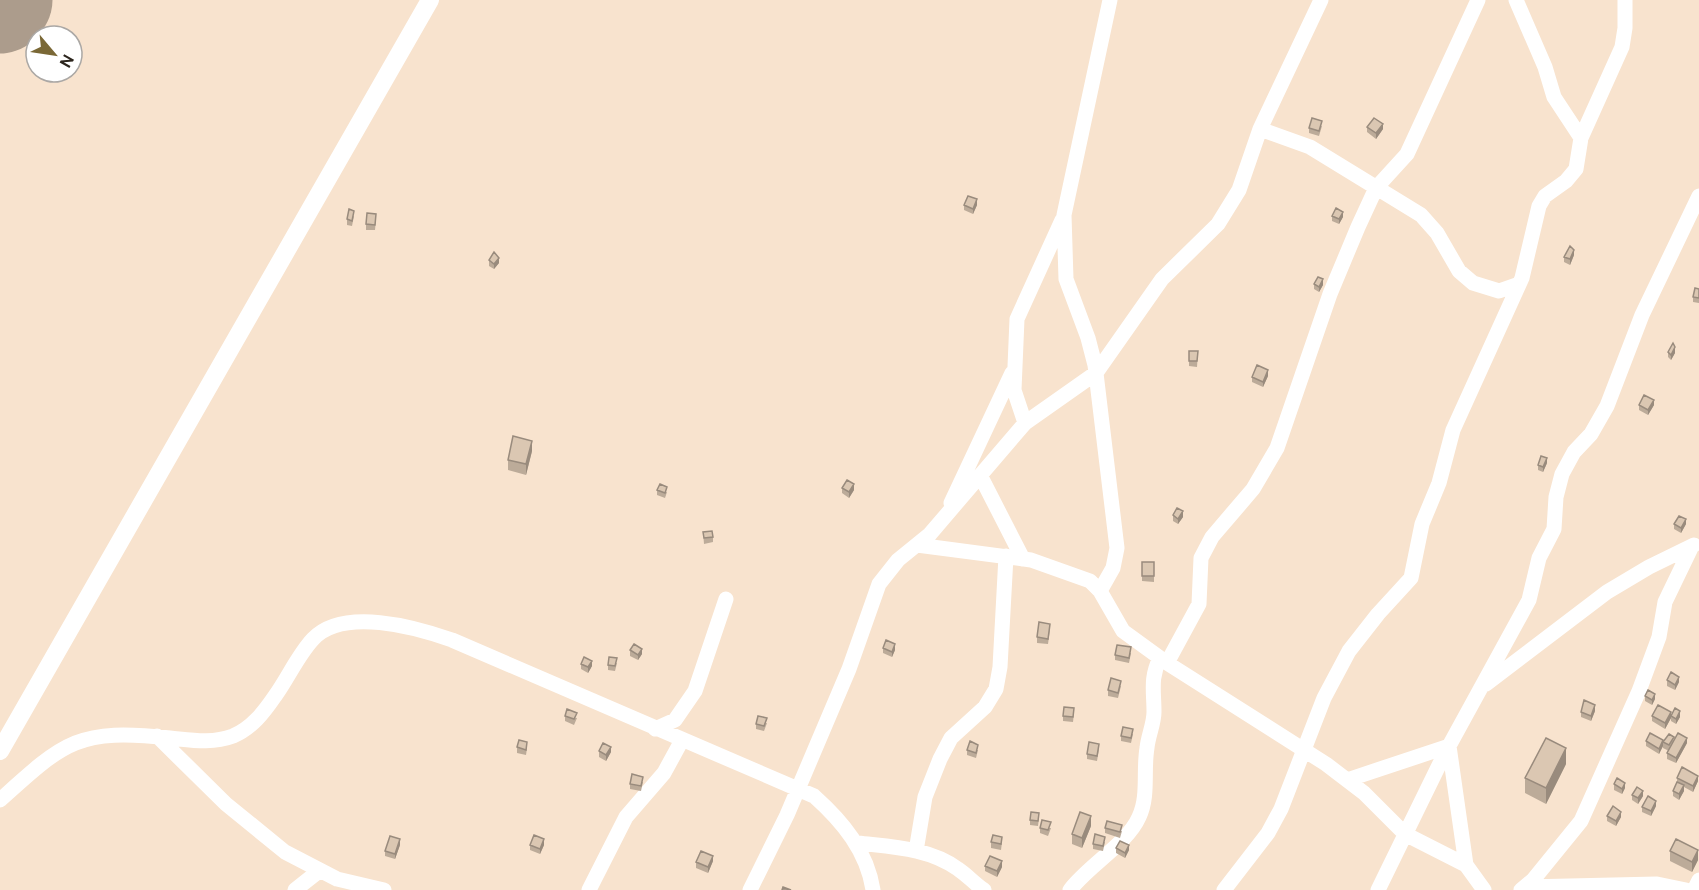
<svg xmlns="http://www.w3.org/2000/svg" width="1699" height="890" viewBox="0 0 1699 890" font-family="'DM Sans',sans-serif">
<rect width="100%" height="100%" fill="#f8e3ce"/>
<g fill="none" stroke-linecap="round" stroke-linejoin="round">
<path stroke="#ac9c8c" stroke-width="99" d="M0,4L3,0"/>
<path stroke="#fff" stroke-width="15" d="M1516,0L1545,67L1554,97L1581,138
M1260,129L1310,147L1421,215L1437,233L1459,271L1473,283L1499,291L1519,284
M1025,423L1014,390L1017,319L1062,220
M981,477L1023,559
M951,503L1012,373
M917,545L1031,560L1090,581L1100,591L1123,631L1167,663L1326,764L1364,793L1405,834L1466,865L1484,890
M1100,591L1113,568L1117,548L1095,365L1088,338L1066,279L1064,215L1110,0
M1167,663L1199,604L1201,558L1212,537L1253,489L1277,448L1330,294L1358,227L1376,188L1407,154L1478,0
M1486,684L1607,592L1649,567L1694,545
M655,729L675,720L695,691L726,599
M157,736L226,804L285,852L337,879L384,890
M1347,780L1449,746L1466,865
M0,800C65,741 79,728 170,738C191,740 212,744 233,736C252,728 264,712 275,696C288,678 298,655 313,639C343,607 415,627 452,640L814,796C843,822 867,851 873,890
M858,843C892,847 929,848 958,869C967,875 975,884 984,890
M916,851L925,797L940,759L951,738L985,707L996,689L1000,667L1006,556
M1525,887L1657,884L1686,890
M295,890L319,871
M589,890L626,817L664,773L682,740
M750,890L787,815L849,669L879,584L898,560L930,534L1025,423L1096,373L1162,279L1218,224L1239,190L1260,129L1321,0
M1070,890C1089,865 1127,844 1139,817C1149,796 1143,771 1147,748C1148,736 1154,724 1154,712C1154,691 1150,678 1160,658
M1224,890L1268,833L1281,809L1324,698L1349,651L1378,614L1411,578L1422,524L1439,483L1453,430L1522,278L1539,206L1545,196L1566,181L1576,169L1581,138L1622,47L1625,28V0
M1378,890L1443,757L1529,600L1539,558L1554,529L1556,497L1562,474L1574,452L1591,434L1607,406L1642,315L1699,196
M1521,890L1533,880L1581,821L1639,691L1659,637L1665,602L1692,546
M1694,890L1699,880"/>
<path stroke="#fff" stroke-width="18" d="M0,751L430,0"/>
</g>
<path fill="#bcab99" d="M1322,126L1319,136L1309,133V128Z
M1367,127L1383,129L1376,139L1367,132Z
M964,205H977L973,214L964,210Z
M354,216L352,226L347,225V219Z
M1332,216L1343,217L1339,224L1332,221Z
M376,219L375,230H366V224Z
M1574,255L1570,265L1564,262V257Z
M489,260L499,263L494,269L489,266Z
M1314,284L1323,285L1319,292L1314,289Z
M1699,289V303L1693,302V297Z
M1189,351H1198L1197,367L1189,366Z
M1668,352L1675,353L1671,360L1668,357Z
M1268,376L1263,387L1252,382V377Z
M1639,405H1654L1648,415L1639,410Z
M532,451L526,475L508,470V460Z
M1547,463L1543,472L1538,470V465Z
M842,488L854,490L849,498L842,493Z
M657,490L667,492L665,498L657,495Z
M1173,515L1183,517L1178,524L1173,521Z
M1674,524H1686L1681,533L1674,529Z
M703,532L713,537V542L704,544Z
M1142,562H1154V582L1142,581Z
M1050,629L1048,644L1037,643V637Z
M883,648L895,650L892,657L883,653Z
M630,650L642,654L638,660L630,656Z
M1131,653L1129,663L1115,660V655Z
M617,663L615,671L608,670V665Z
M581,664L592,666L588,673L581,669Z
M1667,680L1679,682L1675,690L1667,686Z
M1121,686L1118,698L1108,696V690Z
M1645,696L1655,699L1652,705L1645,701Z
M1595,711L1591,721L1581,717V712Z
M1074,713L1073,722L1063,721V716Z
M565,716L577,718L574,725L565,721Z
M1652,716H1671L1680,717L1676,724L1671,721V718L1665,729L1652,721Z
M767,723L764,731L756,729V724Z
M1133,734L1131,743L1121,741V736Z
M1674,740L1687,743L1676,763L1667,759V753L1669,751L1663,748V742Z
M1646,741L1663,746L1659,754L1646,746Z
M517,747L527,748L526,755L517,753Z
M1099,749L1097,761L1087,759V754Z
M967,750H978L976,758L967,755Z
M599,751L611,752L606,761L599,757Z
M1566,764L1546,804L1525,793V778Z
M1677,778L1698,781L1693,792L1684,787V791L1679,800L1673,796V791L1677,782Z
M643,782L641,791L630,789V784Z
M1614,784L1625,788L1622,794L1614,790Z
M1632,795L1643,796L1638,804L1632,800Z
M1656,806L1651,816L1642,812V807Z
M1607,816L1621,817L1616,826L1607,821Z
M1039,818L1038,826L1030,825V820Z
M1091,826L1082,848L1072,844V834Z
M1040,828H1051L1048,836L1040,833Z
M1105,828L1122,831L1120,838L1105,833Z
M991,842H1002L1001,850L991,848Z
M1105,842L1103,851L1093,849V844Z
M400,845L395,859L385,856V851Z
M530,845H544L540,854L530,850Z
M1116,848L1129,850L1125,858L1116,853Z
M1670,851L1698,860L1692,872L1670,861Z
M713,861L708,873L696,868V862Z
M985,866L1002,867L997,877L985,871Z"/>
<path fill="#998b7d" d="M1383,124V129L1376,139V133Z
M977,199V205L973,214V209Z
M1343,212V217L1339,224V219Z
M1574,250V255L1570,265V259Z
M499,258V263L494,269V264Z
M1323,279V285L1319,292V287Z
M1675,347V353L1671,360V355Z
M1268,370V376L1263,387V382Z
M1654,400V405L1648,415V410Z
M532,441V451L526,475V464Z
M1547,458V463L1543,472V467Z
M854,484V490L849,498V492Z
M1183,511V517L1178,524V519Z
M1686,519V524L1681,533V528Z
M895,644V650L892,657V652Z
M642,649V654L638,660V655Z
M592,661V666L588,673V667Z
M1679,677V682L1675,690V685Z
M1655,694V699L1652,705V700Z
M1595,705V711L1591,721V716Z
M1680,711V717L1676,724V719Z
M1671,712V718L1665,729V723Z
M1687,738V743L1676,763V758Z
M1663,740V746L1659,754V749Z
M611,747V752L606,761V755Z
M1566,748V764L1546,804V788Z
M1698,776V781L1693,792V786Z
M1625,783V788L1622,794V789Z
M1684,785V791L1679,800V794Z
M1643,791V796L1638,804V798Z
M1656,801V806L1651,816V811Z
M1621,812V817L1616,826V821Z
M1091,816V826L1082,848V838Z
M400,839V845L395,859V854Z
M544,839V845L540,854V849Z
M1129,845V850L1125,858V853Z
M1698,850V860L1692,872V862Z
M713,856V861L708,873V867Z
M1002,861V867L997,877V871Z"/>
<path fill="#dbc7b2" stroke="#998b7d" stroke-width="1.5" d="M1312,118L1322,121L1319,131L1309,128Z
M1374,118L1383,124L1376,133L1367,127Z
M968,196L977,199L973,209L964,205Z
M1336,208L1343,212L1339,219L1332,216Z
M349,209L354,211L352,221L347,219Z
M367,213L376,214L375,225L366,224Z
M1570,246L1574,250L1570,259L1564,257Z
M494,252L499,258L494,264L489,260Z
M1318,277L1323,279L1319,287L1314,284Z
M1695,288L1699,289V298L1693,297Z
M1673,343L1675,347L1671,355L1668,352Z
M1189,351H1198L1197,361H1189Z
M1257,365L1268,370L1263,382L1252,377Z
M1644,395L1654,400L1648,410L1639,405Z
M513,436L532,441L526,464L508,460Z
M1541,456L1547,458L1543,467L1538,465Z
M847,480L854,484L849,492L842,488Z
M660,484L667,487L665,493L657,490Z
M1177,508L1183,511L1178,519L1173,515Z
M1679,516L1686,519L1681,528L1674,524Z
M712,531L713,537L704,538L703,532Z
M1142,562H1154V576H1142Z
M1039,622L1050,624L1048,639L1037,637Z
M886,640L895,644L892,652L883,648Z
M634,644L642,649L638,655L630,650Z
M1117,645L1131,647L1129,658L1115,655Z
M584,657L592,661L588,667L581,664Z
M609,657L617,658L615,666L608,665Z
M1671,672L1679,677L1675,685L1667,680Z
M1111,678L1121,681L1118,693L1108,690Z
M1648,690L1655,694L1652,700L1645,696Z
M1584,700L1595,705L1591,716L1581,712Z
M1658,705L1671,712L1665,723L1652,716Z
M1064,707L1074,708L1073,717L1063,716Z
M1675,708L1680,711L1676,719L1671,716Z
M567,709L577,713L574,719L565,716Z
M758,716L767,718L764,726L756,724Z
M1123,727L1133,729L1131,738L1121,736Z
M1650,733L1663,740L1659,749L1646,741Z
M1678,733L1687,738L1676,758L1667,753Z
M1669,734L1674,737L1669,745L1663,742Z
M1546,738L1566,748L1546,788L1525,778Z
M519,740L527,742L526,750L517,747Z
M970,741L978,745L976,753L967,750Z
M1089,742L1099,744L1097,756L1087,754Z
M603,743L611,747L606,755L599,751Z
M1682,767L1698,776L1693,786L1677,778Z
M632,774L643,777L641,786L630,784Z
M1617,778L1625,783L1622,789L1614,784Z
M1677,782L1684,785L1679,794L1673,791Z
M1637,787L1643,791L1638,798L1632,795Z
M1648,796L1656,801L1651,811L1642,807Z
M1613,806L1621,812L1616,821L1607,816Z
M1031,812L1039,813L1038,821L1030,820Z
M1080,812L1091,816L1082,838L1072,834Z
M1042,820L1051,822L1048,830L1040,828Z
M1107,821L1122,825L1120,832L1105,828Z
M1095,834L1105,837L1103,846L1093,844Z
M534,835L544,839L540,849L530,845Z
M993,835L1002,837L1001,844L991,842Z
M390,836L400,839L395,854L385,851Z
M1676,839L1698,850L1692,862L1670,851Z
M1120,841L1129,845L1125,853L1116,848Z
M701,851L713,856L708,867L696,862Z
M990,856L1002,861L997,871L985,866Z
M783,887L791,890H782Z"/>
<g transform="translate(54 54) rotate(119)"><circle r="28" fill="#ffffff" stroke="#aba8a5" stroke-width="1.5"/>
<path d="M0-4.5L10 22L0 15L-10 22Z" fill="#7a6836"/>
<text y="-9" font-size="16" font-weight="bold" text-anchor="middle" fill="#2c251d">N</text>
</g>
</svg>
